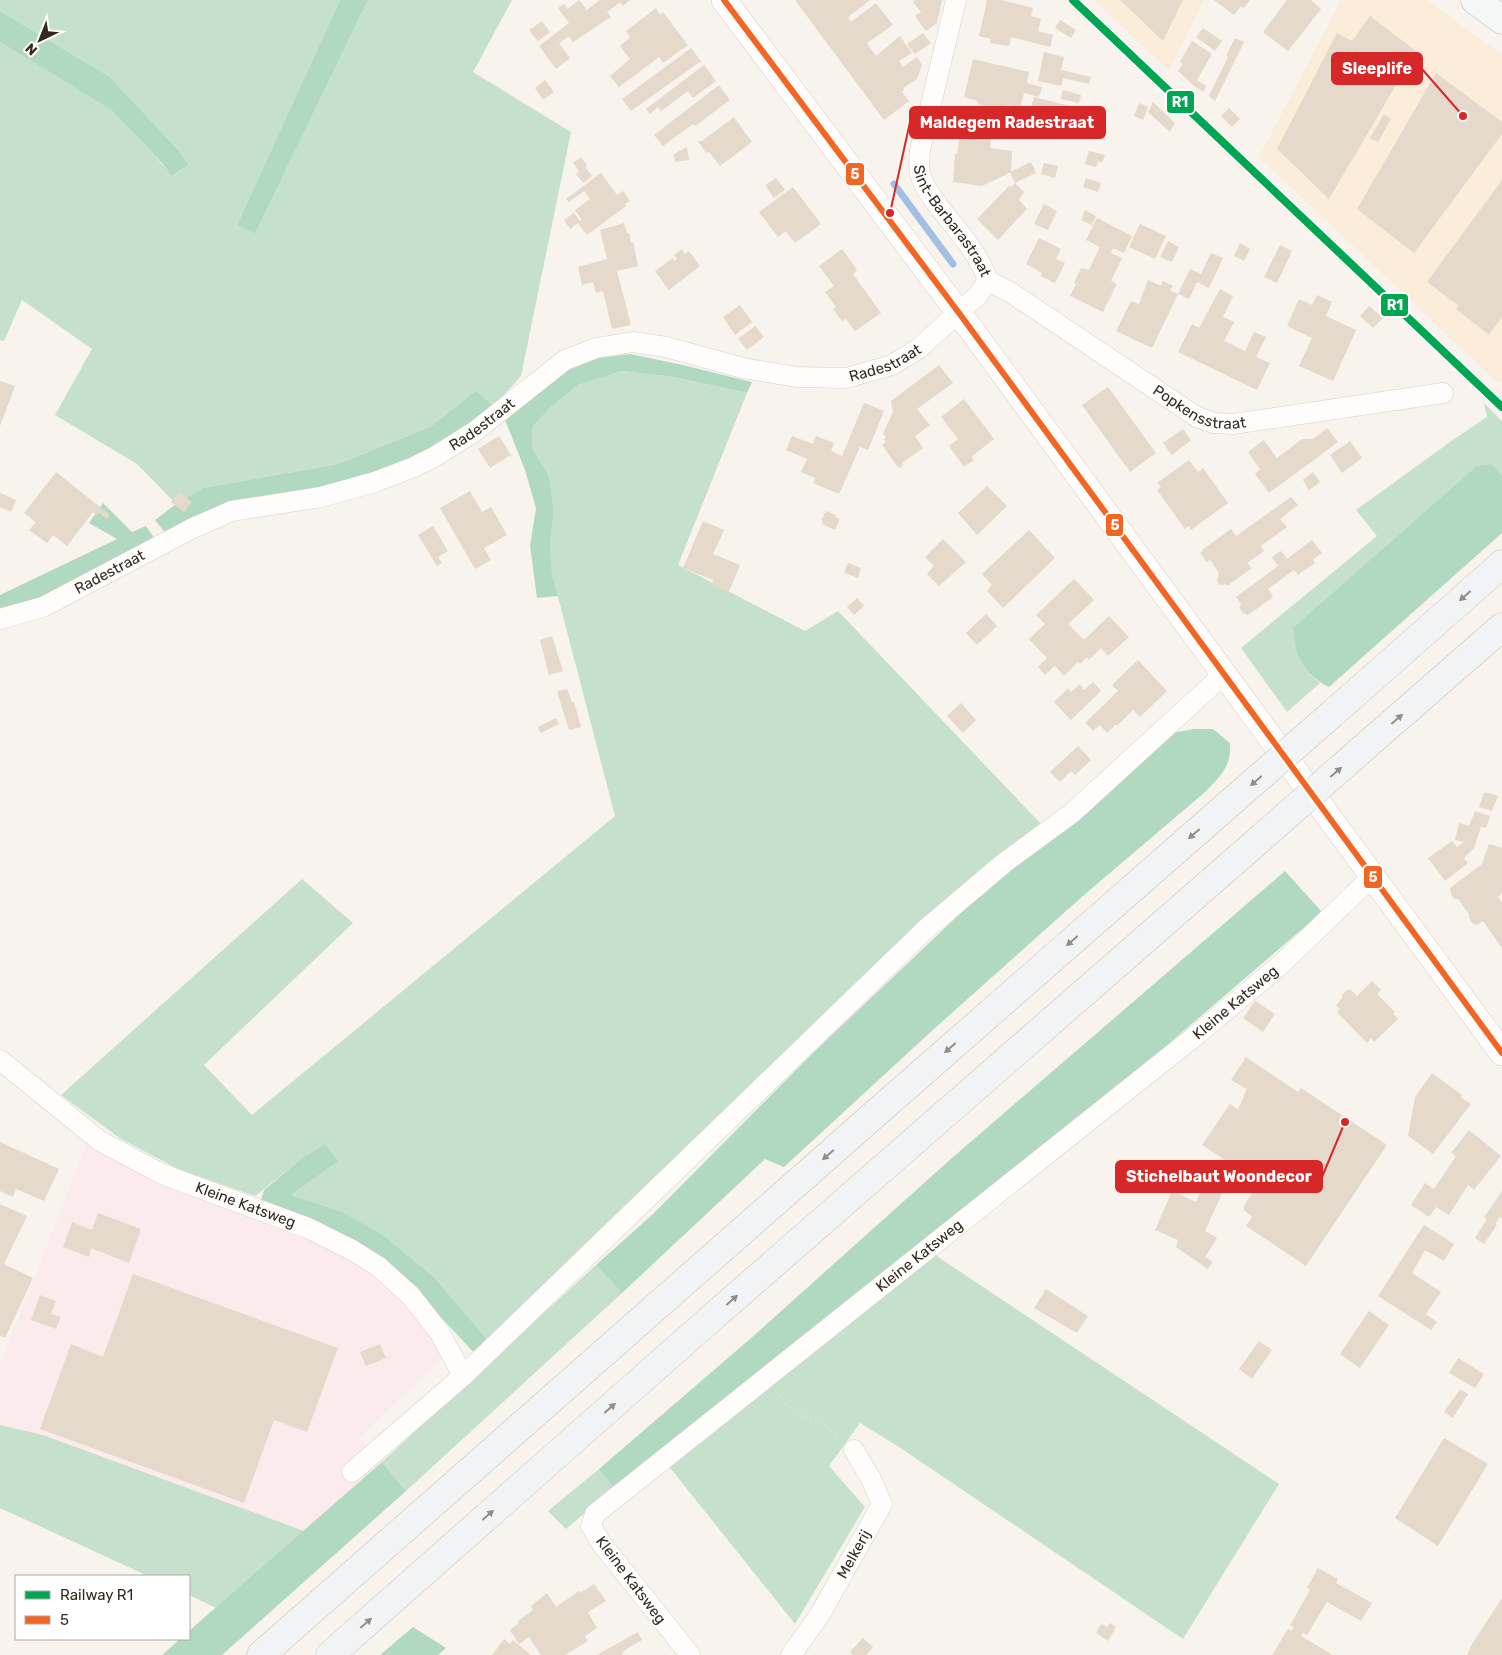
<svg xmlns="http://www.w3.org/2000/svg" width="1502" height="1655" viewBox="0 0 1502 1655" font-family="Rubik,sans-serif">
<rect width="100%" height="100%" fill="#f8f3ed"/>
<path fill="#fbedda" d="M1094,0H1204L1169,71Z
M1341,0H1427L1502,55V382L1498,383L1259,157Z"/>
<path fill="#fbebec" d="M86,1146L103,1155L188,1194L313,1242L353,1260L405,1302L433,1336L442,1358L359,1438L382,1462L304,1531L43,1435L0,1425V1365Z"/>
<path fill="#c5e1ce" d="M0,0H340L237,225L255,234L368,0H512L473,72L571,132L521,376L494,406L476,392L430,427L338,464L203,488L176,504L137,464L55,415L92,349L22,300L4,341L0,340V42L113,110L173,176L189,165L180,152L110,77L0,11Z
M622,371L673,377L747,393L678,565L805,631L838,611L1043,826L490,1343L435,1278L340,1211L290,1195L337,1161L296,1163L255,1196L180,1170L121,1139L61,1095L302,879L353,923L204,1065L252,1115L615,816L552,574L550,541L554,512L549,476L532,447V427L550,408L578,385Z
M1484,403L1502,421V476L1492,464L1309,673L1320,683L1287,712L1241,648L1377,536L1356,510L1450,442L1487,417Z
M935,1255L1279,1484L1183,1639L899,1447L860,1423L829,1466L865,1507L795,1624L667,1464Z
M596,1265L622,1293L406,1491L382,1462Z
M0,1425L43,1435L304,1531L216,1608L189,1595V1576H148L0,1508Z
M599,1469L614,1488L566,1529L548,1511Z"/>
<path fill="#b1d9c2" d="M340,0H368L255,234L237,225Z
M0,11L110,77L180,152L189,165L172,176L162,163L112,110L0,42Z
M630,354L683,365L752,382L747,393L673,377L622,371L578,385L550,408L532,427V447L549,476L554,512L550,541L552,574L558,596L537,598L530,546L536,508L525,470L505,420L565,371L599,358Z
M476,391L494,406L468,428L413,461L166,534L155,520L176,504L203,488L338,464L430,427Z
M1492,464L1502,476V533L1329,687C1315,681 1302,667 1297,652C1295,645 1295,636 1293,628L1477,466Z
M103,503L132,532L146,526L156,541L69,589L0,614V595L117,539L89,523Z
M1194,729H1213L1230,743C1232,766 1220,777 1204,793L1084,895L935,1028L784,1167L765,1159L622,1293L596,1265L653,1214L814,1052L1004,872L1166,734Z
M1285,871L1322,912L1166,1046L614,1488L599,1469L750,1339L952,1158Z
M325,1144L338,1161L291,1195L340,1211L381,1234L435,1278L490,1343L476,1355L398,1271L260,1204L264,1190L296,1163Z
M382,1462L406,1491L222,1655H162L180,1639H189V1631Z
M413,1627L446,1648L438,1655H380Z"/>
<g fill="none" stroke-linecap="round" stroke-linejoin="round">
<path stroke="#a1c0e4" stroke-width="7" d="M894,184L953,264"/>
</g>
<path fill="#e4d9ca" d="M579,0L587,10L600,0H630L623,6L620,2L607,12L611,17L573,42L569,36L559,43L570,58L556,69L539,46L569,23L558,8L564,4L568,9Z
M795,0H870L848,17L851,22L876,3L893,25L867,43L871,49L876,56L900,36L912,53L899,61L903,67L917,57L922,65L917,79L903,88L904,90L902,92L909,101L884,120Z
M915,0H942L937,23L926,31L915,16L921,12L913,2Z
M987,0H1002L1033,8L1031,16L1041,19L1038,31L1053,35L1050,47L1011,37L1009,46L990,43L991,39L979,36Z
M1120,0H1183L1163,41Z
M1214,0H1250L1244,8L1241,6L1234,15Z
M1287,0H1311L1321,9L1288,51L1263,32Z
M656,8L660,15L663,12L688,45L663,63L659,57L619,87L610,76L630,59L620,46L630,37L626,31Z
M1370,16L1416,51L1329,199L1277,149L1337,33L1352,41Z
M1060,20L1076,30L1071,38L1055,28Z
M542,21L550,32L538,41L529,30Z
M1203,28L1222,41L1215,51L1196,37Z
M923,33L931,43L915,54L907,44Z
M1235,38L1244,42L1215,101L1209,96L1228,57L1226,56Z
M1192,41L1212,54L1197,80L1206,86L1203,92L1194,86L1178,71L1183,64L1180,62Z
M691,48L701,61L631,111L622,99Z
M1044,52L1064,57L1061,70L1091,77L1089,84L1063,78L1061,86L1038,81Z
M973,59L1029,72L1027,83L1042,87L1039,97L1024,93L1020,108L1007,105L1006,111L978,104V101L964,97Z
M704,65L716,81L693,98L688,91L661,111L658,107L650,114L646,109Z
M1436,73L1502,122V134L1414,253L1357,209Z
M545,80L554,92L543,100L535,88Z
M719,85L730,100L695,126L693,124L663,146L654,135Z
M1063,90L1081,95L1079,103L1061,99Z
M1034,97L1070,106L1061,135L1026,127Z
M1153,102L1175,123L1170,132L1148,112Z
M1139,103L1148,107L1143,120L1134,116Z
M1229,108L1240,119L1232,127L1221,116Z
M1384,114L1391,119L1378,142L1370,138Z
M734,117L752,142L720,166L709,152L706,153L698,141H702Z
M961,128L992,133L990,148L1012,151L1011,172L982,186L953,182L955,154H957Z
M687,147L689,160L675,162L674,154Z
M1089,151L1105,155L1102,163L1098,161L1096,167L1085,164Z
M581,157L587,165L585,167L592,176L583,183L576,174L579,171L573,163Z
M1031,162L1036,173L1015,183L1010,172Z
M1044,163L1058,166L1055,178L1041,174Z
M601,173L617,195L623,191L630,201L625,204L626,206L587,235L578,223L570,229L564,220L574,213L580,221L582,220L575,210L590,199L584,191L569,202L566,199Z
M776,178L785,190L774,198L765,185Z
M1086,178L1101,183L1098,192L1083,187Z
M1502,180V317L1489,335L1456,309L1459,306L1427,282Z
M1015,183L1024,192L1019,200L1027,209L998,240L977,219L1009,186L1011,187Z
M793,187L821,224L795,243L786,231L778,237L759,212Z
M1044,204L1057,211L1048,230L1034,224Z
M1085,210L1096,216L1092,225L1081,220Z
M1097,218L1132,236L1124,253L1113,248L1111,253L1122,258L1111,281L1117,284L1103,312L1070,296L1076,284L1074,283L1081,268L1089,270L1100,247L1086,240Z
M624,223L627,233H629L631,243L633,242L638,266L617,271L631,325L612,329L603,291L596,293L593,282L582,285L578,267L607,259L600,230Z
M1140,224L1166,236L1155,259L1129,247Z
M1039,238L1061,249L1056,259L1065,263L1055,283L1041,276L1042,273L1026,264Z
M1168,241L1179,247L1172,262L1160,257Z
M1240,243L1250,249L1244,261L1234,256Z
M1280,245L1292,251L1277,283L1264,277Z
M682,249L685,254L689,251L700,266L669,290L655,271L673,258L674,261L677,259L674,255Z
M842,249L857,270L853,274L881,313L855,331L846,319L842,321L833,309L836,307L825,292L834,286L819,266Z
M1211,253L1223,258L1209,288L1197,282L1189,299L1178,294L1152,348L1116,331L1131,301L1139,304L1148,280L1161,286L1163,281L1173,286L1170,290L1178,294L1190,269L1201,274Z
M1220,289L1233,296L1223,317L1234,322L1224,341L1245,351L1254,332L1266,337L1256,357L1270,363L1257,390L1178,352L1192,324L1199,328Z
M1317,295L1332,302L1326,316L1356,330L1333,381L1299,366L1312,338L1287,326L1299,299L1312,305Z
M740,305L752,322L735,335L723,317Z
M1369,306L1383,318L1373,328L1360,316Z
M755,326L764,337L747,350L738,339Z
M939,365L953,383L917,409L930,425L915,436L923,448L902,463L903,465L900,468L897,466L882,445L886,442L884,439L886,437L883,434L893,412L891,401Z
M0,381L15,386L0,426Z
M1108,387L1156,453L1130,472L1082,405Z
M964,399L994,439L971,457L974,460L964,467L949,446L958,439L941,417Z
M864,403L884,411L868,450L860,447L839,494L813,483L815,478L801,472L807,459L786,450L792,436L813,444L816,436L834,443L831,451L842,456Z
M1327,428L1338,442L1269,493L1255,474L1260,469L1248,452L1264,440L1277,458L1302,439H1313Z
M1183,429L1191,440L1172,455L1163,443Z
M499,436L511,455L490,468L478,449Z
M1350,441L1362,458L1342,473L1330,455Z
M1189,460L1198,472L1203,468L1228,503L1191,530L1189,526L1185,529L1157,490L1161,487L1157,483Z
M56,472L110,515L107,519L99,513L97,515L93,512L67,546L53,535L47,543L29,530L36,522L24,513Z
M1313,472L1320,482L1309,490L1303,480Z
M987,486L1007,506L977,535L958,513Z
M470,491L482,512L491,507L507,535L484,548L491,560L475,569L440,508Z
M179,492L192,502L184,512L171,502Z
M0,493L16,500L11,512L0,507Z
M1291,497L1298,505L1280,519L1287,527L1261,546L1264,551L1247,563L1252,568L1227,586L1226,584L1220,585L1217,581L1219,573L1210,560L1207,562L1200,553L1203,551L1202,550L1231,529L1236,536Z
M826,511L836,515L835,517L840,519L835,530L822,524L823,521L821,520Z
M703,521L724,530L713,554L740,565L730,589L728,592L712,585L713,580L683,568Z
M433,526L448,551L438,557L442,563L437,566L418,535Z
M1029,530L1055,558L1003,608L987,591L992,585L982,574Z
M943,539L966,562L939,586L927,574L934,566L925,557Z
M1312,540L1322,553L1313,559L1315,563L1298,575L1294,570L1268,589L1273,597L1248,615L1243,613L1239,608L1241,604L1236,597L1278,566L1272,557L1281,551L1287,559Z
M848,563L861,568L858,578L844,573Z
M1074,579L1094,600L1068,624L1084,640L1109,616L1129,637L1108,656L1101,648L1089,660L1087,657L1080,664L1078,662L1064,676L1055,666L1045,675L1038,667L1047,658L1029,639L1045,624L1036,615Z
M857,598L864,606L854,615L847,607Z
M986,614L997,626L977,645L966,633Z
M552,636L563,671L549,675L540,640Z
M1138,660L1167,691L1140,717L1133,710L1118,725H1115L1107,733L1100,725L1093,731L1085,723L1118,691L1112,685Z
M1093,682L1101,691L1071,720L1054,702L1068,688L1071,692L1080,684L1084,690Z
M567,689L572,702H574L581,727L569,730L557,691Z
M961,703L976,720L963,733L947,716Z
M556,718L559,724L541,733L538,727Z
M1078,746L1091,760L1075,775L1071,771L1060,782L1050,772Z
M1484,792L1498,796L1492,811L1479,807Z
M1475,811L1490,816L1486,828L1481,827L1474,848L1464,858L1468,863L1445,881L1428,858L1452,841L1457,847L1464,842L1455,840L1459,823L1469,826Z
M1489,844L1502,848V893L1498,897L1502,902V948L1483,921L1477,925L1472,923L1469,918V914L1458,899H1454L1451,894L1450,888L1482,864Z
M1372,981L1381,990L1377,994L1395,1012L1393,1014L1398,1019L1374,1042L1371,1038L1367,1043L1337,1012L1340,1009L1336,1005L1342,998V995L1347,990H1351L1357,996Z
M1255,1001L1275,1014L1263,1032L1243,1018Z
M1246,1057L1298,1092L1301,1088L1387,1145L1306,1266L1246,1226L1252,1217L1244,1210V1206L1259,1182L1202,1145L1230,1104L1238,1110L1247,1089L1231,1080Z
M1432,1073L1462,1095L1460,1097L1471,1104L1433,1154L1408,1136L1415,1097Z
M1469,1130L1501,1156L1474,1190L1468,1185L1449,1215L1436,1207L1429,1217L1411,1205L1425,1183L1434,1189L1456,1156L1451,1153Z
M0,1142L59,1169L44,1201L16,1189L13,1197L0,1191Z
M1221,1162L1233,1170L1205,1231L1217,1238L1205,1257L1213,1262L1208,1269L1176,1247L1178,1240L1155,1230L1172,1191L1196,1202L1209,1172L1213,1174Z
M1502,1191V1219L1500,1217L1495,1224L1497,1225L1484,1244L1475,1238L1487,1219L1484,1217Z
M0,1204L27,1216L4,1264L33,1278L5,1338L0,1336Z
M98,1213L141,1229L129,1263L91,1248L89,1257L63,1247L72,1222L92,1230Z
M1424,1225L1454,1244L1444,1261L1425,1250L1412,1273L1441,1292L1426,1314L1437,1322L1431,1330L1378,1296Z
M133,1274L338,1348L307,1432L274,1420L244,1503L40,1429L71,1344L103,1357Z
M1046,1289L1088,1316L1077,1333L1034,1308Z
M40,1295L56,1301L51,1314L61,1317L56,1329L31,1320Z
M1369,1311L1389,1325L1360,1368L1340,1354Z
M1259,1341L1272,1350L1252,1379L1239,1369Z
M380,1344L386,1358L366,1366L360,1352Z
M1458,1358L1484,1374L1475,1388L1449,1373Z
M1460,1389L1468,1394L1453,1418L1444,1412Z
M1444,1438L1488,1464L1438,1546L1395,1518Z
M1318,1568L1338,1579L1336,1583L1372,1603L1361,1621L1327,1602L1307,1635L1303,1633L1301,1636L1333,1655H1272L1288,1629L1292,1631L1294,1627L1290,1625L1310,1590L1307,1588Z
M594,1584L606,1601L588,1612L597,1628L585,1636L588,1641L565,1655H541L529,1637L519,1644L510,1630L519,1623L518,1621L533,1610L531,1606L547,1593L556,1607L579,1591L580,1593Z
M1502,1598V1655H1467L1472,1644Z
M1110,1623L1116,1627L1108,1641L1096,1633L1101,1624L1107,1627Z
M638,1632L642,1640L622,1652L623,1654L621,1655H597Z
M863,1638L873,1647L866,1655H853L850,1652Z
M504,1639L510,1644L513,1640L531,1655H492Z"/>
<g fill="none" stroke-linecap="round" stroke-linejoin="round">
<g stroke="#d7d0c8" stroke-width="21">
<g id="minor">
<path id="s1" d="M956,0L920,150C919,159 918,169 921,177C924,188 933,198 939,207C956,229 979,253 988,281"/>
<path id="s2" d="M988,281L1010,292L1197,417L1214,423L1233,424L1443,393"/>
<path id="s3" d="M0,619L43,607L193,528L232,511L321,497L375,482L414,467L434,457L474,432L565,360L596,348L633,342L666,347L743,368L796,377L846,378L892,365L918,349L978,295L988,281"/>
<path id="s4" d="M0,1060L100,1141L162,1174L308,1228L352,1250L379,1267L411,1296L440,1333L463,1376"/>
<path d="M352,1472L463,1376L926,929L1004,863L1072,813L1223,675"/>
<path id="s5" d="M690,1655L601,1543L591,1526L595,1514L1194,1037L1279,966L1372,877"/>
<path id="s6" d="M791,1655L819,1616L882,1504L871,1479L854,1450"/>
</g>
</g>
<g stroke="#d7d0c8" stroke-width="26">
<path id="tertiary" d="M724,0L959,313L1502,1053"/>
</g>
<g stroke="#c3c3c2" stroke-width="29">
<path id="primary" d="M1475,0L1502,20"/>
</g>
<g stroke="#c3c3c2" stroke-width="29">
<path id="trunk" d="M1332,714L1502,564
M1360,751L1502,627
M261,1655L875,1114L1231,802
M330,1655L707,1322L1260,839"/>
</g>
<path stroke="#e0dfdd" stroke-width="3" stroke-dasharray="1 4" stroke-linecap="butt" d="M780,1395L788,1406L797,1414L821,1422L839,1436"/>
<use href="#minor" stroke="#fefdfc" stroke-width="20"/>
<use href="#tertiary" stroke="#fefdfc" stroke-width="25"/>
<use href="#primary" stroke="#f5f6f6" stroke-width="28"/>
<use href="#trunk" stroke="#f2f3f4" stroke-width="28"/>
<g stroke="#c3c3c2" stroke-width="29" stroke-linecap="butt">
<path id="trunk-bridge" d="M1231,802L1332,714
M1260,839L1360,751"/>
</g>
<use href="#trunk-bridge" stroke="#f2f3f4" stroke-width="28"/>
<g stroke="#fff" stroke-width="10">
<path id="bus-1" d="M724,0L959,313L1502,1053"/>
</g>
<use href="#bus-1" stroke="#f26522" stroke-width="6"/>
<g stroke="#fff" stroke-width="11">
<path id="rail-1" d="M1073,0L1502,407"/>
</g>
<use href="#rail-1" stroke="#00a651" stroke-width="8"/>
</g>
<defs><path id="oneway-solid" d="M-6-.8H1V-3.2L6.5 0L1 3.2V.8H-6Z" transform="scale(1.25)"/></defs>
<g fill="#928e89">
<use href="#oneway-solid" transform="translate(1465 596) rotate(139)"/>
<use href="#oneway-solid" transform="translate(1397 719) rotate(-41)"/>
<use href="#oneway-solid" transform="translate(1336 772) rotate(-41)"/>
<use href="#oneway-solid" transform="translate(1256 781) rotate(139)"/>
<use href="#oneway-solid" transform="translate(1194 834) rotate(139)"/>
<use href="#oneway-solid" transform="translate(1072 941) rotate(139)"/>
<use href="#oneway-solid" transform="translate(950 1048) rotate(139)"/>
<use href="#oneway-solid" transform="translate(828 1155) rotate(139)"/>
<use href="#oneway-solid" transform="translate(732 1300) rotate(-41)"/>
<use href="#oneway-solid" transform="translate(610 1408) rotate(-41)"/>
<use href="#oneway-solid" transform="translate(488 1515) rotate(-41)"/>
<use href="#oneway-solid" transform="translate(366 1623) rotate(-41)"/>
</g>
<g text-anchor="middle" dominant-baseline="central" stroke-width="4" stroke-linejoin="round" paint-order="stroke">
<g font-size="15" fill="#322a1e" stroke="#fff">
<text stroke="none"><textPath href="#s1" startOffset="235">Sint-Barbarastraat</textPath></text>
<text stroke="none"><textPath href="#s3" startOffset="960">Radestraat</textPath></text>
<text stroke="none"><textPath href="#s2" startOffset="249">Popkensstraat</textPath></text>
<text stroke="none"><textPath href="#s3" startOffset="525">Radestraat</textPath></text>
<text stroke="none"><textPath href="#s3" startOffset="120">Radestraat</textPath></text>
<text stroke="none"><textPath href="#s5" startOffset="995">Kleine Katsweg</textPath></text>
<text stroke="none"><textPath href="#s4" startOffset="288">Kleine Katsweg</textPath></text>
<text stroke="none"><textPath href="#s5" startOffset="590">Kleine Katsweg</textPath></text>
<text stroke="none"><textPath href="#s6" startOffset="119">Melkerij</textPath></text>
<text transform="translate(631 1580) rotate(53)">Kleine Katsweg</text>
</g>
</g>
<path fill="none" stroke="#d62828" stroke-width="2" d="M1463 116L1422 69M890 213L910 122M1345 1122L1322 1177"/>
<g fill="#d62828" stroke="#fff" stroke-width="2">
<circle cx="1463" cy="116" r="5"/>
<circle cx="890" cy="213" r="5"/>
<circle cx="1345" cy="1122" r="5"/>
</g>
<g fill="#d62828" stroke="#d62828" stroke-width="2">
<rect x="1332" y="53" width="90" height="31" rx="5"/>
<rect x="910" y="107" width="195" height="31" rx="5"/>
<rect x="1116" y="1161" width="206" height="31" rx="5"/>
</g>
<g font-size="16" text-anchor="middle" font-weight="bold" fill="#fff">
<text x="1377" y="74">Sleeplife</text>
<text x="1007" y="128">Maldegem Radestraat</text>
<text x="1219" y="1182">Stichelbaut Woondecor</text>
</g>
<g stroke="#fff" stroke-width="2">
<rect x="1166" y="90" width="29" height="24" rx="5" fill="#00a651"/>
<rect x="845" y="162" width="20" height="24" rx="5" fill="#f26522"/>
<rect x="1380" y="293" width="29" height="24" rx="5" fill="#00a651"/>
<rect x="1105" y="513" width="19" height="24" rx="5" fill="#f26522"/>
<rect x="1363" y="865" width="20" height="24" rx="5" fill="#f26522"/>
</g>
<g font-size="14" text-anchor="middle" font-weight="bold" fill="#fff">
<text x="1180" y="107">R1</text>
<text x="855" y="179">5</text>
<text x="1395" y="310">R1</text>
<text x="1115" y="530">5</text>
<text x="1373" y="882">5</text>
</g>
<rect x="15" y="1575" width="175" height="65" fill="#ffffff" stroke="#adaaa5"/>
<rect x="25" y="1591" width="25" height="8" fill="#00a651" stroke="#adaaa5"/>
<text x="60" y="1600" font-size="15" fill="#322a1e">Railway R1</text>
<rect x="25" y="1616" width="25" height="8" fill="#f26522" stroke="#adaaa5"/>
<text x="60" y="1625" font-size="15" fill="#322a1e">5</text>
<g transform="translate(40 40) rotate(223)" stroke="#ffffff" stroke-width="4" paint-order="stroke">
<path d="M0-4L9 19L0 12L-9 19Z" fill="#322a1e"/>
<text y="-8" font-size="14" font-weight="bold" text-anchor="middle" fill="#322a1e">N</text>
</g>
</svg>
